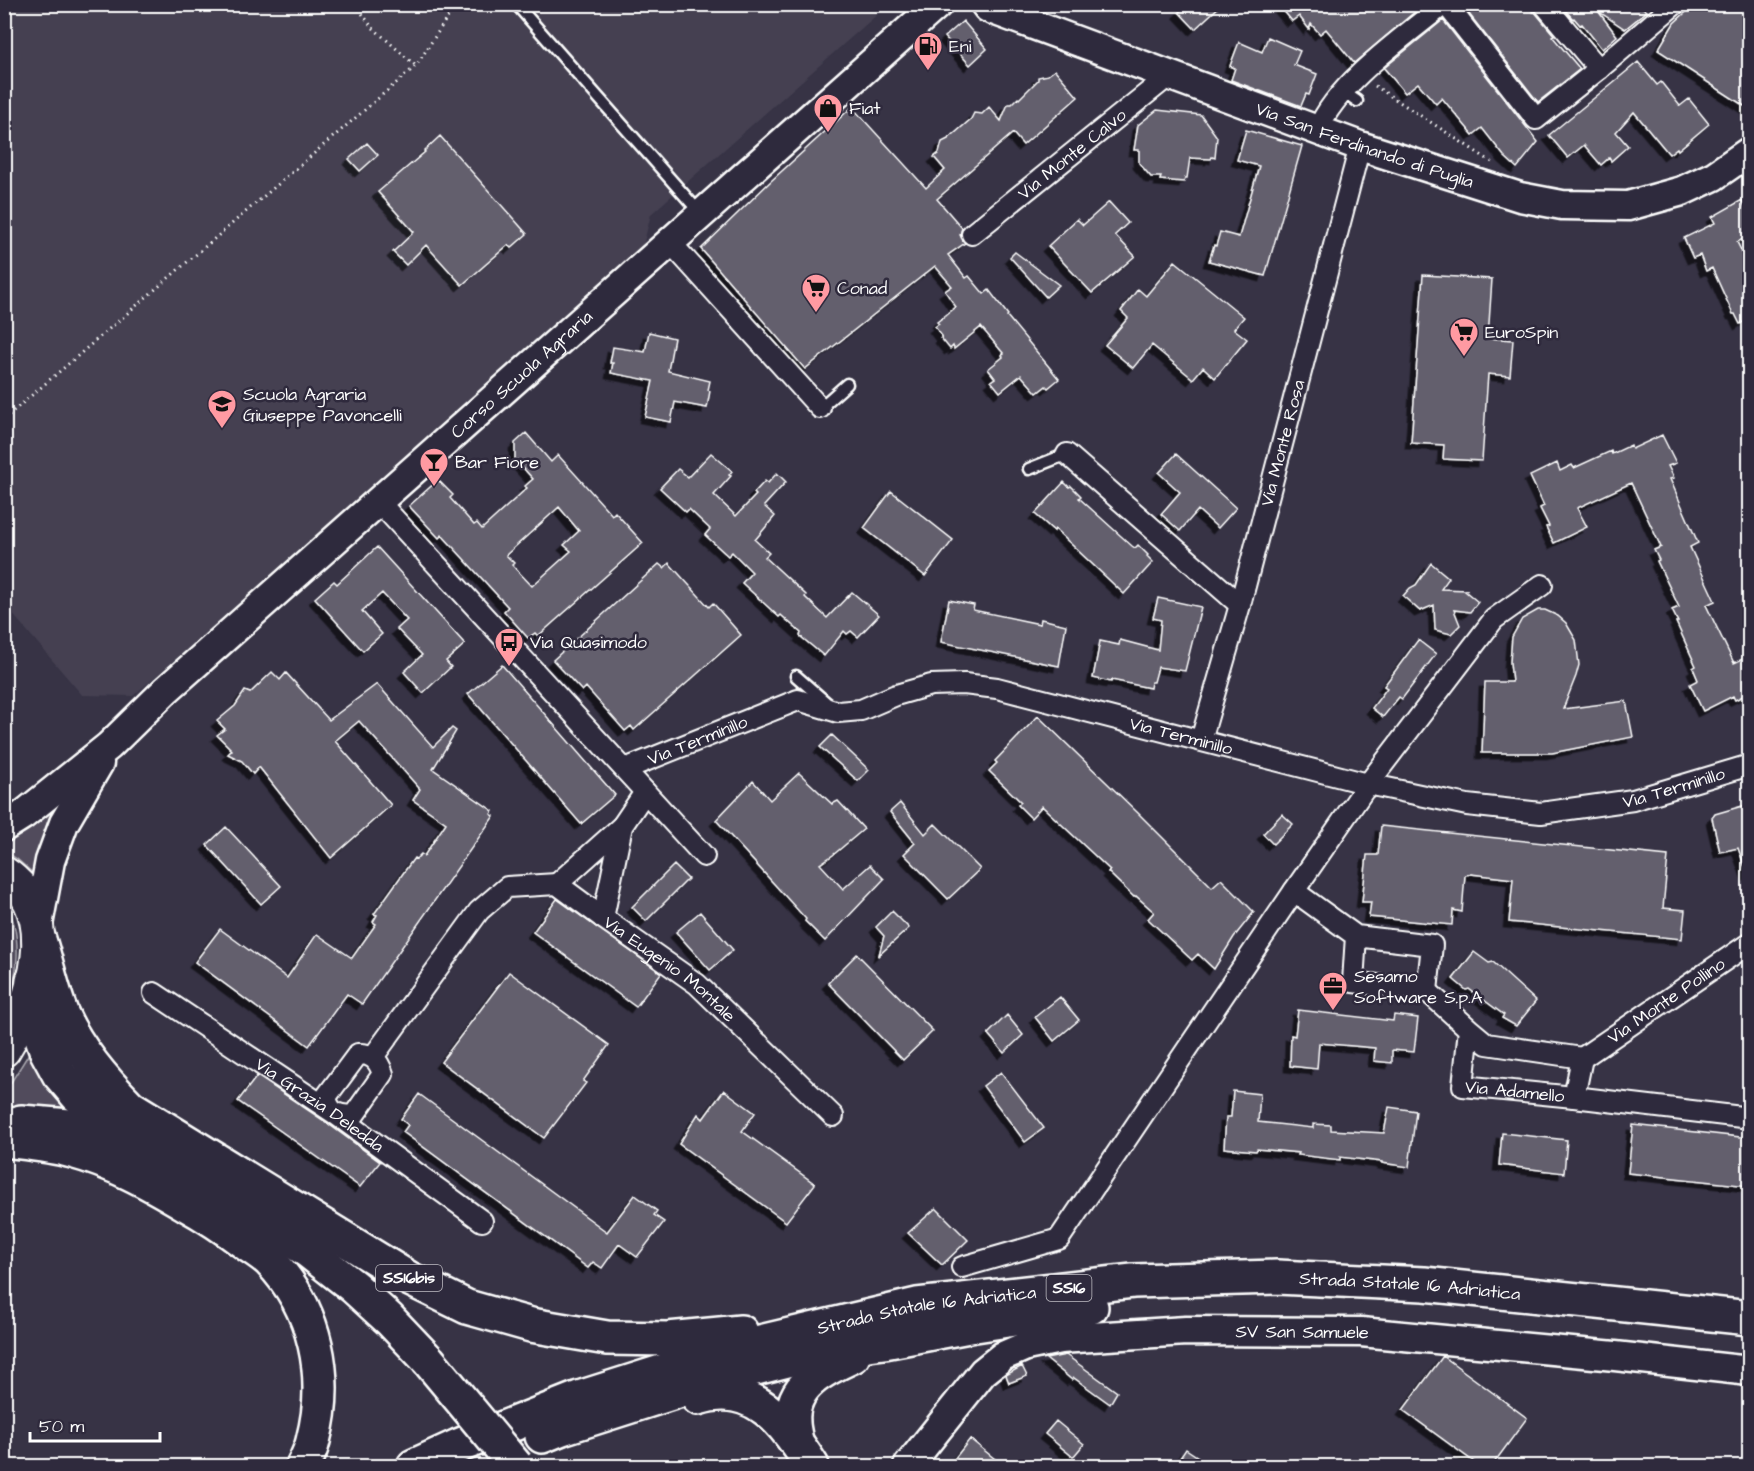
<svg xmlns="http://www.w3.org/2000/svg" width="1754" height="1471" viewBox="0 0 1754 1471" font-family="'Architects Daughter',sans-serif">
<defs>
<filter id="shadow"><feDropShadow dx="-5.5" dy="5.5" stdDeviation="0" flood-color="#0009"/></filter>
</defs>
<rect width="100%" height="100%" fill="#373345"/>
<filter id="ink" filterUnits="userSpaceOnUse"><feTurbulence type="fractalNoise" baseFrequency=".0167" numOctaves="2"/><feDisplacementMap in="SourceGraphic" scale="12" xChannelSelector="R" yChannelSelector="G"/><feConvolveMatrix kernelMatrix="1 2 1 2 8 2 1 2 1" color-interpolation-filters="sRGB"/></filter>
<g filter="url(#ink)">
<path fill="#444051" d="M11,4L888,5L651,214L641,254L133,696L82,695L5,605L4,10Z"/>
<path fill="#514c5c" stroke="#a8a6ae" stroke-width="1.5" d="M60,802L34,874L17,859L5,851V843L21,833Z
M5,903C24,934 18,979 5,1011Z
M31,1054L74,1112L5,1109V1092L28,1055Z"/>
<path fill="#635f6d" stroke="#fff" stroke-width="1.5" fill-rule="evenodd" filter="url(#shadow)" d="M1188,4H1222L1195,29L1179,12Z
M1278,4H1424L1354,63L1326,29L1320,34L1311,24L1309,29L1299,16L1292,21Z
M1463,4H1526L1533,12L1534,11L1554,35L1552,36L1580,69L1538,102L1462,5Z
M1560,4H1637L1647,11L1625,29L1598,11L1617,36L1602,49L1582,24L1580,25L1574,18L1573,19Z
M1695,4H1737L1749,20V109L1658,50L1674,23Z
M1443,20L1538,142L1517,168L1504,156L1482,128L1473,135L1442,98L1436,104L1418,83L1405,93L1384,68Z
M963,21L987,49L970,65L945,37Z
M1268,37L1300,51L1294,65L1317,74L1309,95L1306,94L1301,106L1231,80L1235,68L1230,66L1239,42L1262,52Z
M1638,62L1657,85L1661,82L1680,106L1689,99L1709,124L1678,150L1677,148L1669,154L1634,112L1616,132L1628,146L1611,161L1609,158L1601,165L1584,145L1568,158L1549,135Z
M1055,70L1078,97L1023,145L1013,133L937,199L962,228L960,235L965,243L948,255L966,278L969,276L984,294L989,290L1008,315L1007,316L1059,379L1048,388L1046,386L1037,393L1021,375L1000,392L991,381L995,378L988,369L1003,357L1002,355L1004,354L981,327L954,349L953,346L950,349L941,338L942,336L935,327L939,324L937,322L956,307L945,291L952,286L935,266L805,369L701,249L771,181L852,107L926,188L945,170L934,157L939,153L942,142L948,139L971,119L974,113L982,114L989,107L1001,121L1008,104H1012L1018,98L1019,99L1038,80V77L1048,75Z
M1157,110L1201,115L1217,137L1215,158L1212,157L1211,159L1190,158L1187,178H1185L1184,182L1160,180L1161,177H1151L1139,163V150H1134L1138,125Z
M1246,130L1302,146L1265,276L1209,261L1214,245L1216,246L1220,232L1239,237L1259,166L1237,160Z
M440,136L527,234L511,248L508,245L462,285L426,245L406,265L393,252L414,232L378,192L425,152L424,151Z
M367,143L378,155L360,171L349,159Z
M1742,200L1749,216V236L1737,242L1749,266V318L1740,324L1735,314H1733L1712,268L1706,271L1700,255L1693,258L1684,238L1715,223L1712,217Z
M1109,202L1128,223L1115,235L1135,256L1092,293L1048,246L1077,219L1083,225Z
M1015,252L1059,285L1046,297L1010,257Z
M1175,261L1244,317L1234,329L1247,339L1215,378L1203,367L1193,379L1152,345L1133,368L1105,345L1128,318L1121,311L1138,289L1146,296Z
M1423,275L1492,279L1488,338L1513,340L1510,376L1488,374L1482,461L1443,459L1444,445L1411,443Z
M649,332L674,338L668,371L710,381L708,390L710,391L707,408L675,402L671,422L645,417L653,381L611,373L613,363H610L613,347L645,352Z
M526,433L551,462L558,455L612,515L615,512L643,543L538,636L535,633L528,638L504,611L508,607L442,535L439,538L409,506L438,480L453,495L450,498L474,525L477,523L482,529L527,488L525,486L533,479L515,459V443ZM559,507L579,531L564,545L571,551L532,586L512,565L514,563L506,555Z
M1662,435L1676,463L1668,466L1674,478L1670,479L1698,543L1690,547L1715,601L1706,605L1734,663L1749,656V693L1735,700L1733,696L1703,711L1690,684L1698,680L1693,668L1696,666L1676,622H1678L1672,610L1679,607L1657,561L1659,560L1654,550L1661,547L1631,483L1577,508L1587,527L1554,543L1546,527L1549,526L1540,508L1544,506L1530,476L1557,463L1560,471L1572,465L1574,468L1611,451L1612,454L1631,445L1632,449Z
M711,453L732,471L729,475L731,476L714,495L736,516L756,495L754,493L765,481L768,483L777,473L786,482L764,506L775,516L755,540L769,553L765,557L806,595L805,597L827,618L852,592L879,615L858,637L851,631L847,634L844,631L824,656L800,636L801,633L781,615L779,617L742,583L752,572L732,552L728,556L705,535L710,529L689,509L686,512L660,488L678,469L688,477Z
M1176,454L1236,508L1218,528L1198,510L1180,531L1161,514L1180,492L1159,473Z
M1064,482L1069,487L1071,486L1081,496L1079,498L1132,546L1135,548L1138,545L1148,555L1147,556L1153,562L1124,594L1055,529L1054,531L1035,514Z
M891,491L953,540L925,576L864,528Z
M377,547L465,644L446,661L451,667L423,693L404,672L422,655L397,629L407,620L382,593L362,611L382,634L363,651L315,598L334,581L337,584Z
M669,563L709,607L713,603L741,635L634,730L631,726L625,731L586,687L582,691L553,660L659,564L664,568Z
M1431,563L1449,578L1441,589L1468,590L1465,591L1478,602L1470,612L1454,610L1460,625L1451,634L1435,630L1434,605L1420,611L1403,596L1410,588L1416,585Z
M1158,598L1201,607L1185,671L1158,667L1154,682H1151L1150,688L1112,680L1111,682L1093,678L1100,641L1119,645L1120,640L1158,650L1161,620L1153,618Z
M949,600L974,605L973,610L1040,624L1041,619L1066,625L1059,666L941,642Z
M1538,610H1545L1558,616L1566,623L1576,640L1579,665L1576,676L1563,709L1626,701L1633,737L1552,753H1482L1485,682H1512L1510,662L1512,637L1522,619Z
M1418,640L1436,654L1402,699L1399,697L1383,717L1372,708L1387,688L1384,686Z
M502,665L615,795L581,824L468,694Z
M272,672L280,680L286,673L329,720L377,684L433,747L452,728L456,731L433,769L493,811L491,814L494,816L362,1004L347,994L309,1046L195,962L220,929L287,978L317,934L352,958L376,924L373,922L377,915L374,914L414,858L416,859L421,854L424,856L446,823L413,800L420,789L359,721L335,741L391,805L331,858L259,767L253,774L242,761L228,754L232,750L217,735L225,729L217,721L235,706L245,691L250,693Z
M1038,716L1137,812L1212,887L1221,879L1254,912L1234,937L1214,969L1198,954L1192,960L1148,919L1154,912L1136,896L1134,897L1108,872L1110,870L1042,806L1031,818L1018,805L1021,802L989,771L997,763L995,761Z
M832,735L869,770L858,781L820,747Z
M799,773L832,804L838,801L864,829L833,855L820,864L843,889L870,865L884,879L825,941L805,921L806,919L716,820L753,781L770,800Z
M900,803L925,834L935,824L980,869L948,899L904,854L915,843L890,812Z
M1749,804V875H1748L1738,848L1720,852L1712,818L1715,814Z
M1282,814L1293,824L1273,844L1263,834Z
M1381,826L1668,856L1663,908L1685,910L1682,939L1509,922L1513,879L1471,874L1465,875L1462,912L1453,910L1452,925L1369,917L1371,902H1362L1367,855H1378Z
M226,827L281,886L261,904L207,845Z
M674,865L688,879L646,921L632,907Z
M557,899L661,973L636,1007L533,932Z
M892,911L909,928L879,955L884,936L876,927Z
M700,912L733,950L710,970L676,932Z
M1474,952L1489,963L1493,962L1536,1001L1516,1026L1502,1018L1504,1015L1469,989L1466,990L1453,979Z
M857,954L933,1031L903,1060L828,983Z
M509,972L609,1045L583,1081L586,1083L544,1138L441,1062Z
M1060,997L1079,1020L1054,1041L1035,1017Z
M1298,1010L1393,1021L1394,1015L1418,1018L1414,1052L1392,1050V1063L1374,1061L1375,1048L1319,1043L1317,1069L1290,1066L1291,1035L1295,1036Z
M1007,1015L1023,1035L1004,1053L988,1034Z
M1001,1072L1044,1128L1025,1142L983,1086Z
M257,1076L327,1123L380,1162L360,1187L238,1101Z
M724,1090L755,1113L742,1131L815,1184L786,1222L679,1144L698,1114L703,1119Z
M1233,1091L1260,1094L1258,1122L1313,1128V1124L1331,1125V1130L1384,1133L1389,1107L1416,1111L1409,1167L1382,1163V1162L1340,1157V1160L1298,1155L1299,1153L1257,1149L1256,1151L1224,1148L1226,1117H1231Z
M419,1094L607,1232L635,1195L657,1211L654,1215L664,1222L637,1257L619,1244L602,1268L593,1262L588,1268L403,1132L408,1125L401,1119Z
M1633,1125L1749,1138V1186L1628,1173Z
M1502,1133L1567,1140L1564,1173L1499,1165Z
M936,1208L968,1240L942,1265L908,1233Z
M1066,1355L1117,1392L1110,1404L1074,1378L1072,1380L1066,1375L1046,1359Z
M1443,1356L1527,1418L1491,1467H1481L1403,1410Z
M1022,1366L1027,1376L1009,1383L1006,1375Z
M1056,1421L1084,1444L1073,1457L1045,1434Z
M970,1439L1005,1467H948Z
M1186,1449L1198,1457L1191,1467H1174Z"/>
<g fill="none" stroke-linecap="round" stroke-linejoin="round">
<g stroke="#fff" stroke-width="15">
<path id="lane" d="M516,4L701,214
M1344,92L1357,101
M820,408L847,384
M1029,469L1067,454
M796,676L828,704"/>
</g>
<g stroke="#fff" stroke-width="24">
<g id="street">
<path d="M1446,4L1536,119L1599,69L1675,4"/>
<path d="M1544,4L1599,69"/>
<path d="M1318,129C1338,82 1404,37 1444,4"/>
<path id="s1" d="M972,234L1170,75"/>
<path d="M670,242L820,408"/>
<path d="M1067,454L1240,605"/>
<path d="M379,502L704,856"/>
<path id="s2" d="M1201,740L1240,605L1360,146"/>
<path id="s3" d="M625,769L798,700L838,712L861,710L896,695L931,685L964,684L997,688L1368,784L1467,805L1541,813L1633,800L1750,765"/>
<path id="s4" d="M645,792L622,826L603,918L697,984L833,1116"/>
<path d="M557,884L622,826"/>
<path d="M1294,891L1356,936L1432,945L1427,991L1353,982L1356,936"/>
<path id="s5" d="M1427,991L1469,1029L1463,1086L1574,1097L1582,1058L1487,1044L1469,1029"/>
<path id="s6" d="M154,993L334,1113L482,1221"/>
<path d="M358,1054C372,1053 379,1061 383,1074L354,1115C339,1117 329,1113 326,1097Z"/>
<path d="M373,1057L479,911L507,887L557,884L603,918"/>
<path id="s7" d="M1582,1058L1750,943"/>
<path d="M1574,1097L1750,1118"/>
<path d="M962,1267L1059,1239L1294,891L1368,784L1494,619L1542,585"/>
</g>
</g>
<g stroke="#fff" stroke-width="33">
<g id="secondary">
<path id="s8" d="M985,4L988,8L1360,146L1520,197L1562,205L1628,206L1682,191L1714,176L1750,151"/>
<path id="s9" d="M4,827L23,815L109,746L166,690L938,4"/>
<path d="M38,925L50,861L64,823L99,763"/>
<path id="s10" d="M908,1466L983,1372L1003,1356L1026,1346L1060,1339L1186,1331L1361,1332L1615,1356L1750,1371"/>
</g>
</g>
<g stroke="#fff" stroke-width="36">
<path id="primary" d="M4,873C63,911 34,1002 4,1050"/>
</g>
<g stroke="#fff" stroke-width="38">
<g id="highway">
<path d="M39,940C47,964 52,991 62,1015C78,1050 104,1080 130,1107L408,1278L467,1307L531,1325L607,1338L668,1339L741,1332"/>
<path d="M33,980L37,1023L47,1052L59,1074L77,1095L138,1143L240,1205L308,1251L354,1287L389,1319L428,1360"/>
<path d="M21,1122L69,1126L127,1140"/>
<path d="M4,1140C27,1143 50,1145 72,1151C113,1162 149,1182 186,1204C208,1216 227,1229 247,1244C254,1249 262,1254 269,1260C316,1308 330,1377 313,1441C311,1450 307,1458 303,1466"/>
<path d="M698,1398C755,1380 785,1424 812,1466"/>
<path d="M542,1436L562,1428L728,1375L831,1349L884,1342L969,1326L1091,1307"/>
<path d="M796,1441C795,1435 793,1428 793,1422C790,1385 824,1369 853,1356"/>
<path id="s11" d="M414,1466L458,1446L579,1398L743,1346L917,1305L1133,1281L1277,1277L1424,1284L1750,1318"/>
</g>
</g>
<path stroke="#fff" stroke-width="3" stroke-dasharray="1.5 4.5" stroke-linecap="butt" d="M355,4L372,27L416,66
M1375,86L1495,164
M4,419L416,66L447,18L465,4"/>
<use href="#lane" stroke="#2f2a3d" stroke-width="10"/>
<use href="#street" stroke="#2f2a3d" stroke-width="20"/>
<use href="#secondary" stroke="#2f2a3d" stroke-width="28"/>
<use href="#primary" stroke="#2f2a3d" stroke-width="32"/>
<use href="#highway" stroke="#2f2a3d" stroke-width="33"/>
<g stroke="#fff" stroke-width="38" stroke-linecap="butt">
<path id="highway-bridge" d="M428,1360L516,1466"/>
</g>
<use href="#highway-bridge" stroke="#2f2a3d" stroke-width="33"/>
</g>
</g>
<defs>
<g id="fuel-pin" transform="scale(1.5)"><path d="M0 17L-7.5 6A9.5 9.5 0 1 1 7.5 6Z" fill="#ff9aa2" stroke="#2f2a3d"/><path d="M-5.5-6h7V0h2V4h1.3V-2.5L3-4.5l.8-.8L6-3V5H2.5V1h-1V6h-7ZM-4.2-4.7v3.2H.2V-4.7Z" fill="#111"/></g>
<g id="shop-pin" transform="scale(1.5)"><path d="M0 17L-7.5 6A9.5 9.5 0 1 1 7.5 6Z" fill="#ff9aa2" stroke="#2f2a3d"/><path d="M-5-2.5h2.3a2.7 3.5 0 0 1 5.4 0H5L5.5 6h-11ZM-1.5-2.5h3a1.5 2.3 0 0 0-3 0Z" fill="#111"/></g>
<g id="supermarket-pin" transform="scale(1.5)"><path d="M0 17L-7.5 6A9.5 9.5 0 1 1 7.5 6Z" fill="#ff9aa2" stroke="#2f2a3d"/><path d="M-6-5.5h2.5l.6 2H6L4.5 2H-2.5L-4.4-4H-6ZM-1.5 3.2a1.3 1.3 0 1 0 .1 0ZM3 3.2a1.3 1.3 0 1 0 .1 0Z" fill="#111"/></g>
<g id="school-pin" transform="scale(1.5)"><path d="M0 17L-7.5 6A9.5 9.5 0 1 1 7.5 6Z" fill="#ff9aa2" stroke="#2f2a3d"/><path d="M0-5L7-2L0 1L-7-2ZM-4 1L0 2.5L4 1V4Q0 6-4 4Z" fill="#111"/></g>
<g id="bar-pin" transform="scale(1.5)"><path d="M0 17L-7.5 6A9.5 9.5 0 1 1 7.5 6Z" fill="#ff9aa2" stroke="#2f2a3d"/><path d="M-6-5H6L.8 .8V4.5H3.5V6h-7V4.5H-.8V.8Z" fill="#111"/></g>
<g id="bus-pin" transform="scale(1.5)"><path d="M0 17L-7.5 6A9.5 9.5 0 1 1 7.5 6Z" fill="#ff9aa2" stroke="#2f2a3d"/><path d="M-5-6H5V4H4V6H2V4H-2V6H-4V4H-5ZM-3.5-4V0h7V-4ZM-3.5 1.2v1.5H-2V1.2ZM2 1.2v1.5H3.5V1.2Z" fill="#111"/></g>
<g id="office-pin" transform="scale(1.5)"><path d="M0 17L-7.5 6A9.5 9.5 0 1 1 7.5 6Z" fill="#ff9aa2" stroke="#2f2a3d"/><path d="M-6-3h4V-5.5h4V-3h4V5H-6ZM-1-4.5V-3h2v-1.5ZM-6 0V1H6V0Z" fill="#111"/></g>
</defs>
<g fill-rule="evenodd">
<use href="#fuel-pin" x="928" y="46"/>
<use href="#shop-pin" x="828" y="108"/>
<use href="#supermarket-pin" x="816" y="288"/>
<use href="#supermarket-pin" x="1464" y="332"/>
<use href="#school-pin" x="222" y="404"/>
<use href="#bar-pin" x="434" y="462"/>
<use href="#bus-pin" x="509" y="642"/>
<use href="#office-pin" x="1333" y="986"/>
</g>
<g text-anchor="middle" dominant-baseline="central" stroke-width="5" stroke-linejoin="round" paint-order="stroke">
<g fill="#2f2a3d" stroke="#c1bfc5" stroke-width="1.5">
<rect x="376" y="1265" width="66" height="26" rx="4.5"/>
<rect x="1046.5" y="1275" width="45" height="26" rx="4.5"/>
</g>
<g font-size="16" font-weight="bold" fill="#fff">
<text x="409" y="1278">SS16bis</text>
<text x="1069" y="1288">SS16</text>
</g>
<g font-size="18" fill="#fff" stroke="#2f2a3d" text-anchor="start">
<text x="949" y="46">Eni</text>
<text x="849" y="108">Fiat</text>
<text x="837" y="288">Conad</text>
<text x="1485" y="332">EuroSpin</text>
<text x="243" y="394">Scuola Agraria<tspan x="243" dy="21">Giuseppe Pavoncelli</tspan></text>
<text x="455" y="462">Bar Fiore</text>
<text x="530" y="642">Via Quasimodo</text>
<text x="1354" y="976">Sesamo<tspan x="1354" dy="21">Software S.p.A</tspan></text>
</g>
<g font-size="18" fill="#fff" stroke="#2f2a3d">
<text stroke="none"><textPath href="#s8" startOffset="406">Via San Ferdinando di Puglia</textPath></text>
<text stroke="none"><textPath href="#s1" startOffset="128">Via Monte Calvo</textPath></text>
<text stroke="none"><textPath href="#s9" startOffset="688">Corso Scuola Agraria</textPath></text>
<text stroke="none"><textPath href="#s2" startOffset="308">Via Monte Rosa</textPath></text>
<text stroke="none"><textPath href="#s3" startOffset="582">Via Terminillo</textPath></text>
<text stroke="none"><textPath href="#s3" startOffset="78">Via Terminillo</textPath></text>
<text stroke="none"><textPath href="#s3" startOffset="1086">Via Terminillo</textPath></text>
<text stroke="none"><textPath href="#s4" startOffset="219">Via Eugenio Montale</textPath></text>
<text stroke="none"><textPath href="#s7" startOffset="102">Via Monte Pollino</textPath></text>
<text stroke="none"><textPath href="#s5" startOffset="166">Via Adamello</textPath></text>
<text stroke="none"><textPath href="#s6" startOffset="200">Via Grazia Deledda</textPath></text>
<text stroke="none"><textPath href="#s11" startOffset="1024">Strada Statale 16 Adriatica</textPath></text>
<text stroke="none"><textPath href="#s11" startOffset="538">Strada Statale 16 Adriatica</textPath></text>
<text stroke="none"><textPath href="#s10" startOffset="448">SV San Samuele</textPath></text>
</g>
</g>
<rect width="1754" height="1471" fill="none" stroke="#2f2a3d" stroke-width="24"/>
<rect x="12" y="12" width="1730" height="1447" fill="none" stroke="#fff" stroke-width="2" filter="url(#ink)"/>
<path d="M30 1432v9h130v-9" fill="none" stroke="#ffffff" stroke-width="3"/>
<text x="39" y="1432" font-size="18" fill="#ffffff" stroke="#2f2a3d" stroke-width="4.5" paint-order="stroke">50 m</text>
</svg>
